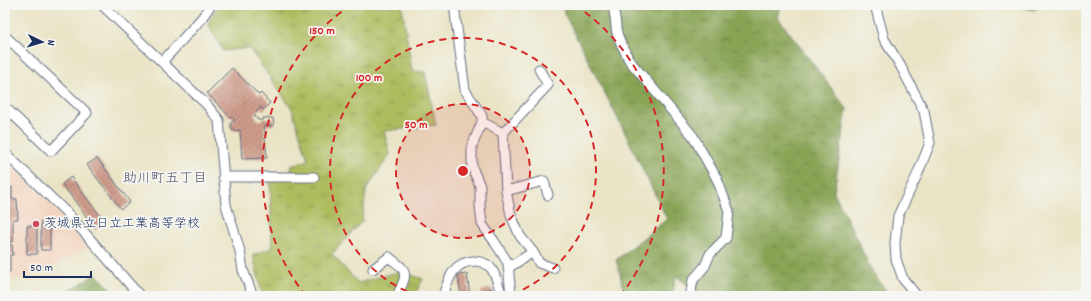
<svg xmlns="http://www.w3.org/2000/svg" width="1091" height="301" viewBox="0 0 1091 301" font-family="Dekko,'Klee One',sans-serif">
<defs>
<pattern id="forest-crowns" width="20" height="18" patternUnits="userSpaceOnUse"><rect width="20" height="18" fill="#8aa456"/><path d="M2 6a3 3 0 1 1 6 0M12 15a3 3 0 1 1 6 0" fill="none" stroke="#70864a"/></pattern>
<pattern id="park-tufts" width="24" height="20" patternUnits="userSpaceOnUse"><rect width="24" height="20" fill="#aebc5f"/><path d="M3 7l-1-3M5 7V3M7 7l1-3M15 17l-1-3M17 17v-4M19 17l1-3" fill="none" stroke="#8d9952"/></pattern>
<pattern id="building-hatch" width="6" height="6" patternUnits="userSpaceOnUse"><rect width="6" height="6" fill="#cf9c8b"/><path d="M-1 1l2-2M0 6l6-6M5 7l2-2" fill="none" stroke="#a78075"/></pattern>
</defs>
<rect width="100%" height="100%" fill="#f6f6f2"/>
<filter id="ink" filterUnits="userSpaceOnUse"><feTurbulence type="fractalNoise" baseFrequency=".025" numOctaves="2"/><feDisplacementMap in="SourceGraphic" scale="8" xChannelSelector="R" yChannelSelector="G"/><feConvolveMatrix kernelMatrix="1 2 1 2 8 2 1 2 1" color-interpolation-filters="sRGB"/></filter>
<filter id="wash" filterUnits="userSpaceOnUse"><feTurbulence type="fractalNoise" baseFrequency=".012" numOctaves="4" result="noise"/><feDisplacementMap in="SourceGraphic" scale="16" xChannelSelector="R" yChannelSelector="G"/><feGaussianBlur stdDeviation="0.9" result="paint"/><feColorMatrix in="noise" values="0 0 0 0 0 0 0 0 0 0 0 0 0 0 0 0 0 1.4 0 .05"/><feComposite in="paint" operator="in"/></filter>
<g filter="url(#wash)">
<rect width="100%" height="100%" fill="#eae4c6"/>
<path fill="#f3d4bf" d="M5,160L49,202L87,247L43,272L5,283Z"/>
<path fill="url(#forest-crowns)" stroke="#526a5a" d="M562,5H783L777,16L847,109L834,192L873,273L890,296H701L676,276L672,296H626L616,260L667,219L623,129L565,15Z
M1011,5H1043L1033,10Z
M96,274L118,296H61Z"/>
<path fill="url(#park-tufts)" stroke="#64765e" d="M218,5H402L412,71L425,72L436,125L384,131L390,154L366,190L362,221L332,254L358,283L401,271L423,279L414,296H264L261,290L253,255L272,248L270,173L291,174V166L308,160L292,109L249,48L223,51L208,24Z"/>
<g id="blocks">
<path fill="url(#building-hatch)" d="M232,68L259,95L261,93L270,103L263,110L261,107L254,115L258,120H263V118H273L274,125L264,126L267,158L242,159L240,130L235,131L231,129V123L235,120L231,116L230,117L207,93Z
M97,158L130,202L121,209L87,165Z
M71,177L104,221L95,228L62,184Z
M5,187H12V199H17L18,219H13V242H5Z
M41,222H50V250H41Z
M27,226H37V254H27Z
M5,245H12L13,255H10V272H5Z
M467,274L470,296H461L458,275Z
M491,288L494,296H482L481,291Z"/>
</g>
</g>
<g filter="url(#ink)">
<use href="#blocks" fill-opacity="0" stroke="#636e82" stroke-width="1"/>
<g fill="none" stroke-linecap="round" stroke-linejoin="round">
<g stroke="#636e82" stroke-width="11">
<path id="minor" d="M102,5L207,105L219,120L226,205L240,251L243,270L253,296
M454,5L465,90L482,116V122L472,146V167L480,186V206L482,224L494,241L508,263L511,296
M612,5C616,14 615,24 617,33C620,43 625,51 629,60L693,136L717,179L729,211L726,238L710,254L705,266L693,280L691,291L688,296
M875,5L884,39L900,65L924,111L930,143L918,173L898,216L895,243L896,259L903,279L917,296
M5,36L87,113L51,151L5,107
M162,62L201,19L211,5
M482,122L503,133L548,85L539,69
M503,133L506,191L511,215L520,236L533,252L539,263L553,268
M5,153L68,214L140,296
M223,177H314
M506,191L544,181L548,195
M508,268L533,252
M373,269L389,257C393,261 399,264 402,268C409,276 400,288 397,296
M443,296C449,279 452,263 473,261C479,261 486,263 490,267C496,273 499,288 502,296"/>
</g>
<use href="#minor" stroke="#fff" stroke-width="9"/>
</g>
</g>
<circle cx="463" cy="171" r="67" fill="#d62828" fill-opacity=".12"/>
<g fill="none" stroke="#d62828" stroke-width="2" stroke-dasharray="7 5">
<circle cx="463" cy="171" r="67"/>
<path d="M418 296A133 133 0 1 1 508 296"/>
<path d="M306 296A200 200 0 0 1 351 5M575 5A200 200 0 0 1 620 296"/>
</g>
<circle fill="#d1495b" stroke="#f6f6f2" stroke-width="1.5" cx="36" cy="224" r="4"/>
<g text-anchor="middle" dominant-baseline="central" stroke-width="3.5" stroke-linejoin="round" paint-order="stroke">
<g font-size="13" fill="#1b2f5e" stroke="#f6f6f2" text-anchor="start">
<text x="44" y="224">茨城県立日立工業高等学校</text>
</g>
<g font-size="14" fill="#5a556e" stroke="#f6f6f2">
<text x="165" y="179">助川町五丁目</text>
</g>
</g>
<circle cx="463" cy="171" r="6" fill="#d62828" stroke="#f6f6f2" stroke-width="2"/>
<g font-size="12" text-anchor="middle" font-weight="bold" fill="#d62828" stroke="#f6f6f2" stroke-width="3.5" stroke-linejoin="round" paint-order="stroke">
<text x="322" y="34">150 m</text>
<text x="369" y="81">100 m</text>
<text x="416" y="128">50 m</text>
</g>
<rect width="1091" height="301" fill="none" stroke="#f6f6f2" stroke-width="20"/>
<g transform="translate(42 42) rotate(95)" stroke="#f6f6f2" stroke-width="3" paint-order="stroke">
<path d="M0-3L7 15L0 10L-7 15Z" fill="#1b2f5e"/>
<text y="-6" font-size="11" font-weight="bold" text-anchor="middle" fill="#1b2f5e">N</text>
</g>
<path d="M24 271v6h67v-6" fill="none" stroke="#1b2f5e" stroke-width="2"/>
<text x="30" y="271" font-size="12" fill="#1b2f5e" stroke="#f6f6f2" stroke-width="3" paint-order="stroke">50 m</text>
</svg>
